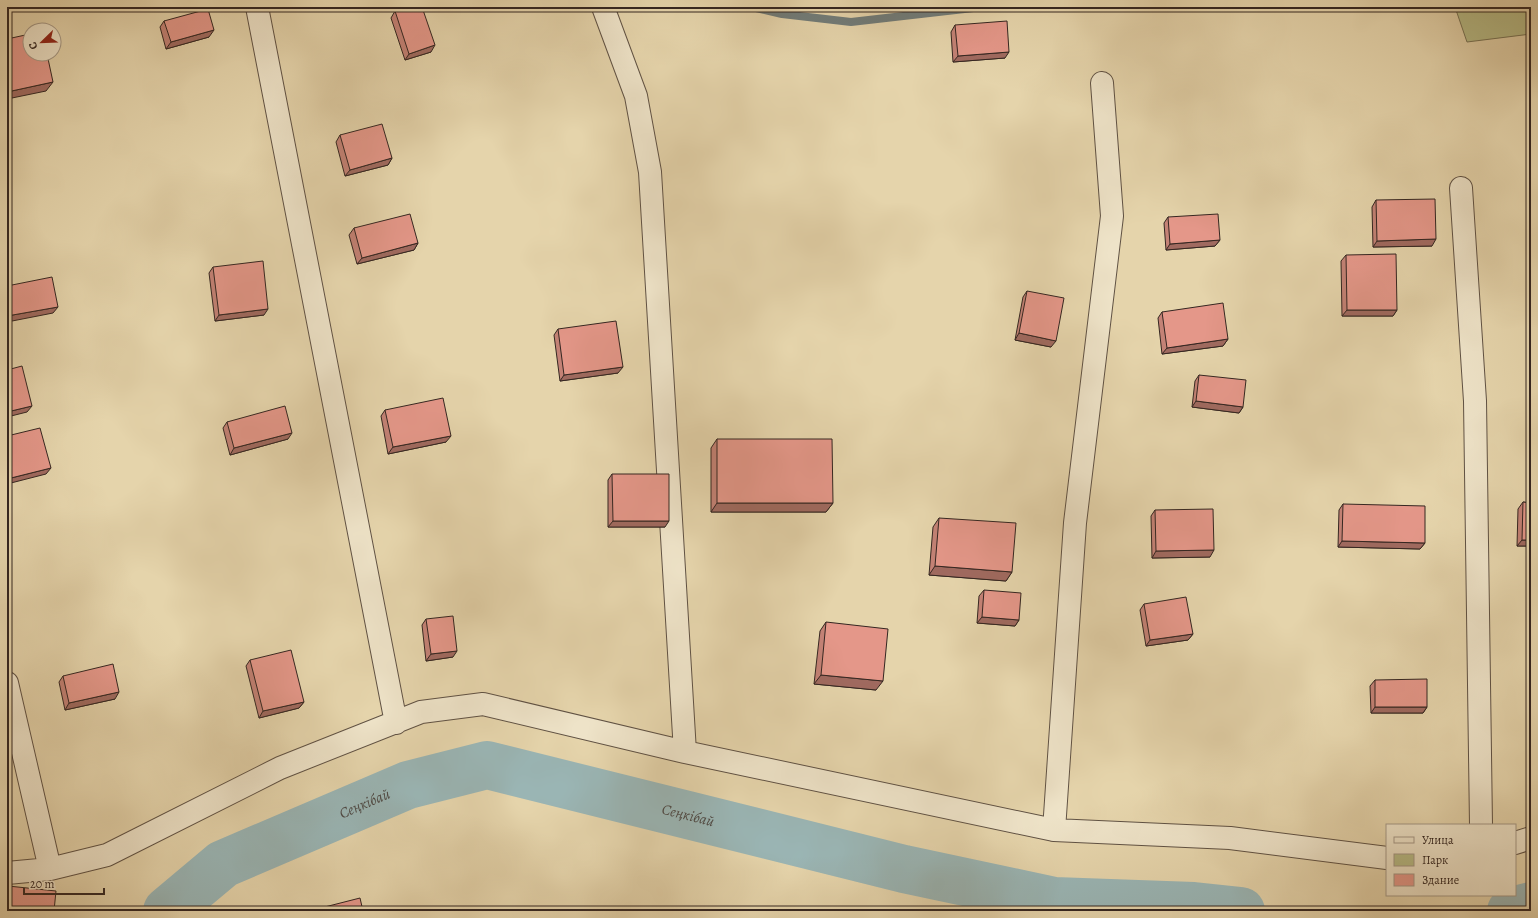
<svg xmlns="http://www.w3.org/2000/svg" width="1538" height="918" viewBox="0 0 1538 918" font-family="Alegreya,serif">
<rect width="100%" height="100%" fill="#e5d4ab"/>
<filter id="stains"><feTurbulence type="fractalNoise" baseFrequency=".005" numOctaves="4"/><feColorMatrix values="0 0 0 0 .2 0 0 0 0 .09 0 0 0 0 .02 0 0 0 .5 -.17"/></filter>
<radialGradient id="worn" r=".72"><stop offset=".6" stop-color="#630" stop-opacity="0"/><stop offset="1" stop-color="#630" stop-opacity=".3"/></radialGradient>
<path fill="#b7bc87" stroke="#767154" d="M1455,7H1531V34L1467,42Z"/>
<g fill="none" stroke-linecap="round" stroke-linejoin="round">
<path stroke="#717c79" stroke-width="8" d="M752,7L782,14L851,22L982,7"/>
<g stroke="#9ab5b4" stroke-width="48">
<path id="s1" d="M167,911L223,864L408,785L487,765L904,869L1054,901L1194,906L1241,911"/>
<path d="M1511,911L1531,906"/>
</g>
<g stroke="#605244" stroke-width="24">
<path id="minor" d="M257,7L396,723
M603,7L636,96L650,172L685,752
M1461,188L1475,401L1481,825
M7,683L50,869
M1054,830L1075,523L1112,216L1102,83
M1515,843L1531,838
M7,873L50,869L107,855L280,768L421,712L483,704L685,752L1054,830L1230,838L1387,858"/>
</g>
<use href="#minor" stroke="#eee3c8" stroke-width="22"/>
</g>
<path fill="#c48276" stroke="#342621" d="M395,11L431,52L405,60L391,18Z
M164,21L209,37L166,49L160,27Z
M955,25L1005,58L953,62L951,32Z
M340,135L392,158L388,165L345,176L336,142Z
M1376,200L1432,246L1373,247L1372,207Z
M1168,217L1220,240L1215,246L1166,250L1164,223Z
M354,228L418,243L414,250L357,264L349,235Z
M1346,255L1397,310L1393,316H1342L1341,261Z
M213,267L264,315L215,321L209,273Z
M1027,291L1051,347L1015,340L1023,297Z
M1162,312L1228,339L1223,346L1162,354L1158,318Z
M558,329L618,373L560,381L554,335Z
M1199,375L1243,407L1239,413L1192,407L1195,381Z
M385,410L446,442L388,454L381,416Z
M227,422L288,439L230,455L223,428Z
M717,439L833,503L826,512H711V448Z
M612,474L665,527H608V480Z
M1523,502L1531,503V546H1517L1518,509Z
M1343,504L1425,543L1420,549L1338,547L1339,510Z
M1155,510L1210,557L1152,558L1151,516Z
M939,518L1012,572L1006,581L929,575L933,527Z
M984,590L1019,620L1015,626L977,623L979,596Z
M1144,604L1193,634L1188,640L1146,646L1140,610Z
M426,619L453,657L426,661L422,625Z
M826,622L876,690L814,684L820,631Z
M250,660L304,702L299,708L259,718L246,666Z
M63,676L115,699L65,710L59,682Z
M1375,680L1427,707L1423,713H1371L1370,686Z"/>
<path fill="#a06a60" stroke="#342621" d="M214,30L209,37L166,49L171,42Z
M435,45L431,52L405,60L409,54Z
M1009,52L1005,58L953,62L958,56Z
M53,82L46,91L7,99V92Z
M392,158L388,165L345,176L350,170Z
M1436,239L1432,246L1373,247L1377,241Z
M1220,240L1215,246L1166,250L1170,244Z
M418,243L414,250L357,264L362,258Z
M58,307L53,313L7,322V316Z
M268,309L264,315L215,321L219,315Z
M1347,310H1397L1393,316H1342Z
M1019,333L1056,341L1051,347L1015,340Z
M1228,339L1223,346L1162,354L1167,348Z
M623,367L618,373L560,381L564,375Z
M1196,401L1243,407L1239,413L1192,407Z
M32,406L27,412L7,417V412Z
M292,433L288,439L230,455L234,448Z
M451,436L446,442L388,454L393,447Z
M51,468L46,474L7,484V479Z
M717,503H833L826,512H711Z
M613,521H669L665,527H608Z
M1522,540H1531V546H1517Z
M1342,541L1425,543L1420,549L1338,547Z
M1214,550L1210,557L1152,558L1156,551Z
M935,566L1012,572L1006,581L929,575Z
M982,617L1019,620L1015,626L977,623Z
M1193,634L1188,640L1146,646L1150,640Z
M457,651L453,657L426,661L431,654Z
M821,675L883,681L876,690L814,684Z
M119,692L115,699L65,710L69,703Z
M304,702L299,708L259,718L263,711Z
M1375,707H1427L1423,713H1371Z"/>
<path fill="#e49789" stroke="#342621" d="M409,7H422L435,45L409,54L395,11Z
M208,9L214,30L171,42L164,21Z
M1007,21L1009,52L958,56L955,25Z
M30,34V54H47L53,82L7,92V39Z
M382,124L392,158L350,170L340,135Z
M1435,199L1436,239L1377,241L1376,200Z
M410,214L418,243L362,258L354,228Z
M1218,214L1220,240L1170,244L1168,217Z
M1396,254L1397,310H1347L1346,255Z
M263,261L268,309L219,315L213,267Z
M52,277L58,307L7,316V286Z
M1027,291L1064,298L1056,341L1019,333Z
M1223,303L1228,339L1167,348L1162,312Z
M616,321L623,367L564,375L558,329Z
M22,366L32,406L7,412V370Z
M1199,375L1246,380L1243,407L1196,401Z
M443,398L451,436L393,447L385,410Z
M285,406L292,433L234,448L227,422Z
M40,428L51,468L7,479V436Z
M717,439H832L833,503H717Z
M612,474H669V521H613Z
M1523,502L1531,503V540H1522Z
M1343,504L1425,506V543L1342,541Z
M1213,509L1214,550L1156,551L1155,510Z
M939,518L1016,523L1012,572L935,566Z
M984,590L1021,593L1019,620L982,617Z
M1186,597L1193,634L1150,640L1144,604Z
M453,616L457,651L431,654L426,619Z
M826,622L888,629L883,681L821,675Z
M291,650L304,702L263,711L250,660Z
M113,664L119,692L69,703L63,676Z
M1427,679V707H1375V680Z
M8,886L56,891L54,911H7V894Z
M360,898L363,911H309Z"/>
<g text-anchor="middle" dominant-baseline="central" stroke-width="4" stroke-linejoin="round" paint-order="stroke">
<g font-size="15" font-style="italic" fill="#4e4a46" stroke="#eee3c8">
<text stroke="none"><textPath href="#s1" startOffset="227">Сеңкібай</textPath></text>
<text stroke="none"><textPath href="#s1" startOffset="563">Сеңкібай</textPath></text>
</g>
</g>
<rect width="1538" height="918" fill="none" stroke="#e5d4ab" stroke-width="24"/>
<rect x="8" y="8" width="1522" height="902" fill="none" stroke="#342621" stroke-width="2"/>
<rect x="12" y="12" width="1514" height="894" fill="none" stroke="#342621"/>
<rect x="1386" y="824" width="130" height="72" fill="#eee3c8" stroke="#a49785"/>
<rect x="1394" y="837" width="20" height="6" fill="#eee3c8" stroke="#a49785"/>
<text x="1422" y="844" font-size="12" fill="#342621">Улица</text>
<rect x="1394" y="854" width="20" height="12" fill="#b7bc87" stroke="#a49785"/>
<text x="1422" y="864" font-size="12" fill="#342621">Парк</text>
<rect x="1394" y="874" width="20" height="12" fill="#e49789" stroke="#a49785"/>
<text x="1422" y="884" font-size="12" fill="#342621">Здание</text>
<g transform="translate(42 42) rotate(247)"><circle r="19" fill="#eee3c8" stroke="#a49785"/>
<path d="M0-3L7 15L0 10L-7 15Z" fill="#8f2418"/>
<text y="-6" font-size="11" font-weight="bold" text-anchor="middle" fill="#342621">С</text>
</g>
<path d="M24 888v6h80v-6" fill="none" stroke="#342621" stroke-width="2"/>
<text x="30" y="888" font-size="12" fill="#342621" stroke="#eee3c8" stroke-width="3" paint-order="stroke">20 m</text>
<rect width="100%" height="100%" filter="url(#stains)"/>
<rect width="100%" height="100%" fill="url(#worn)"/>
</svg>
